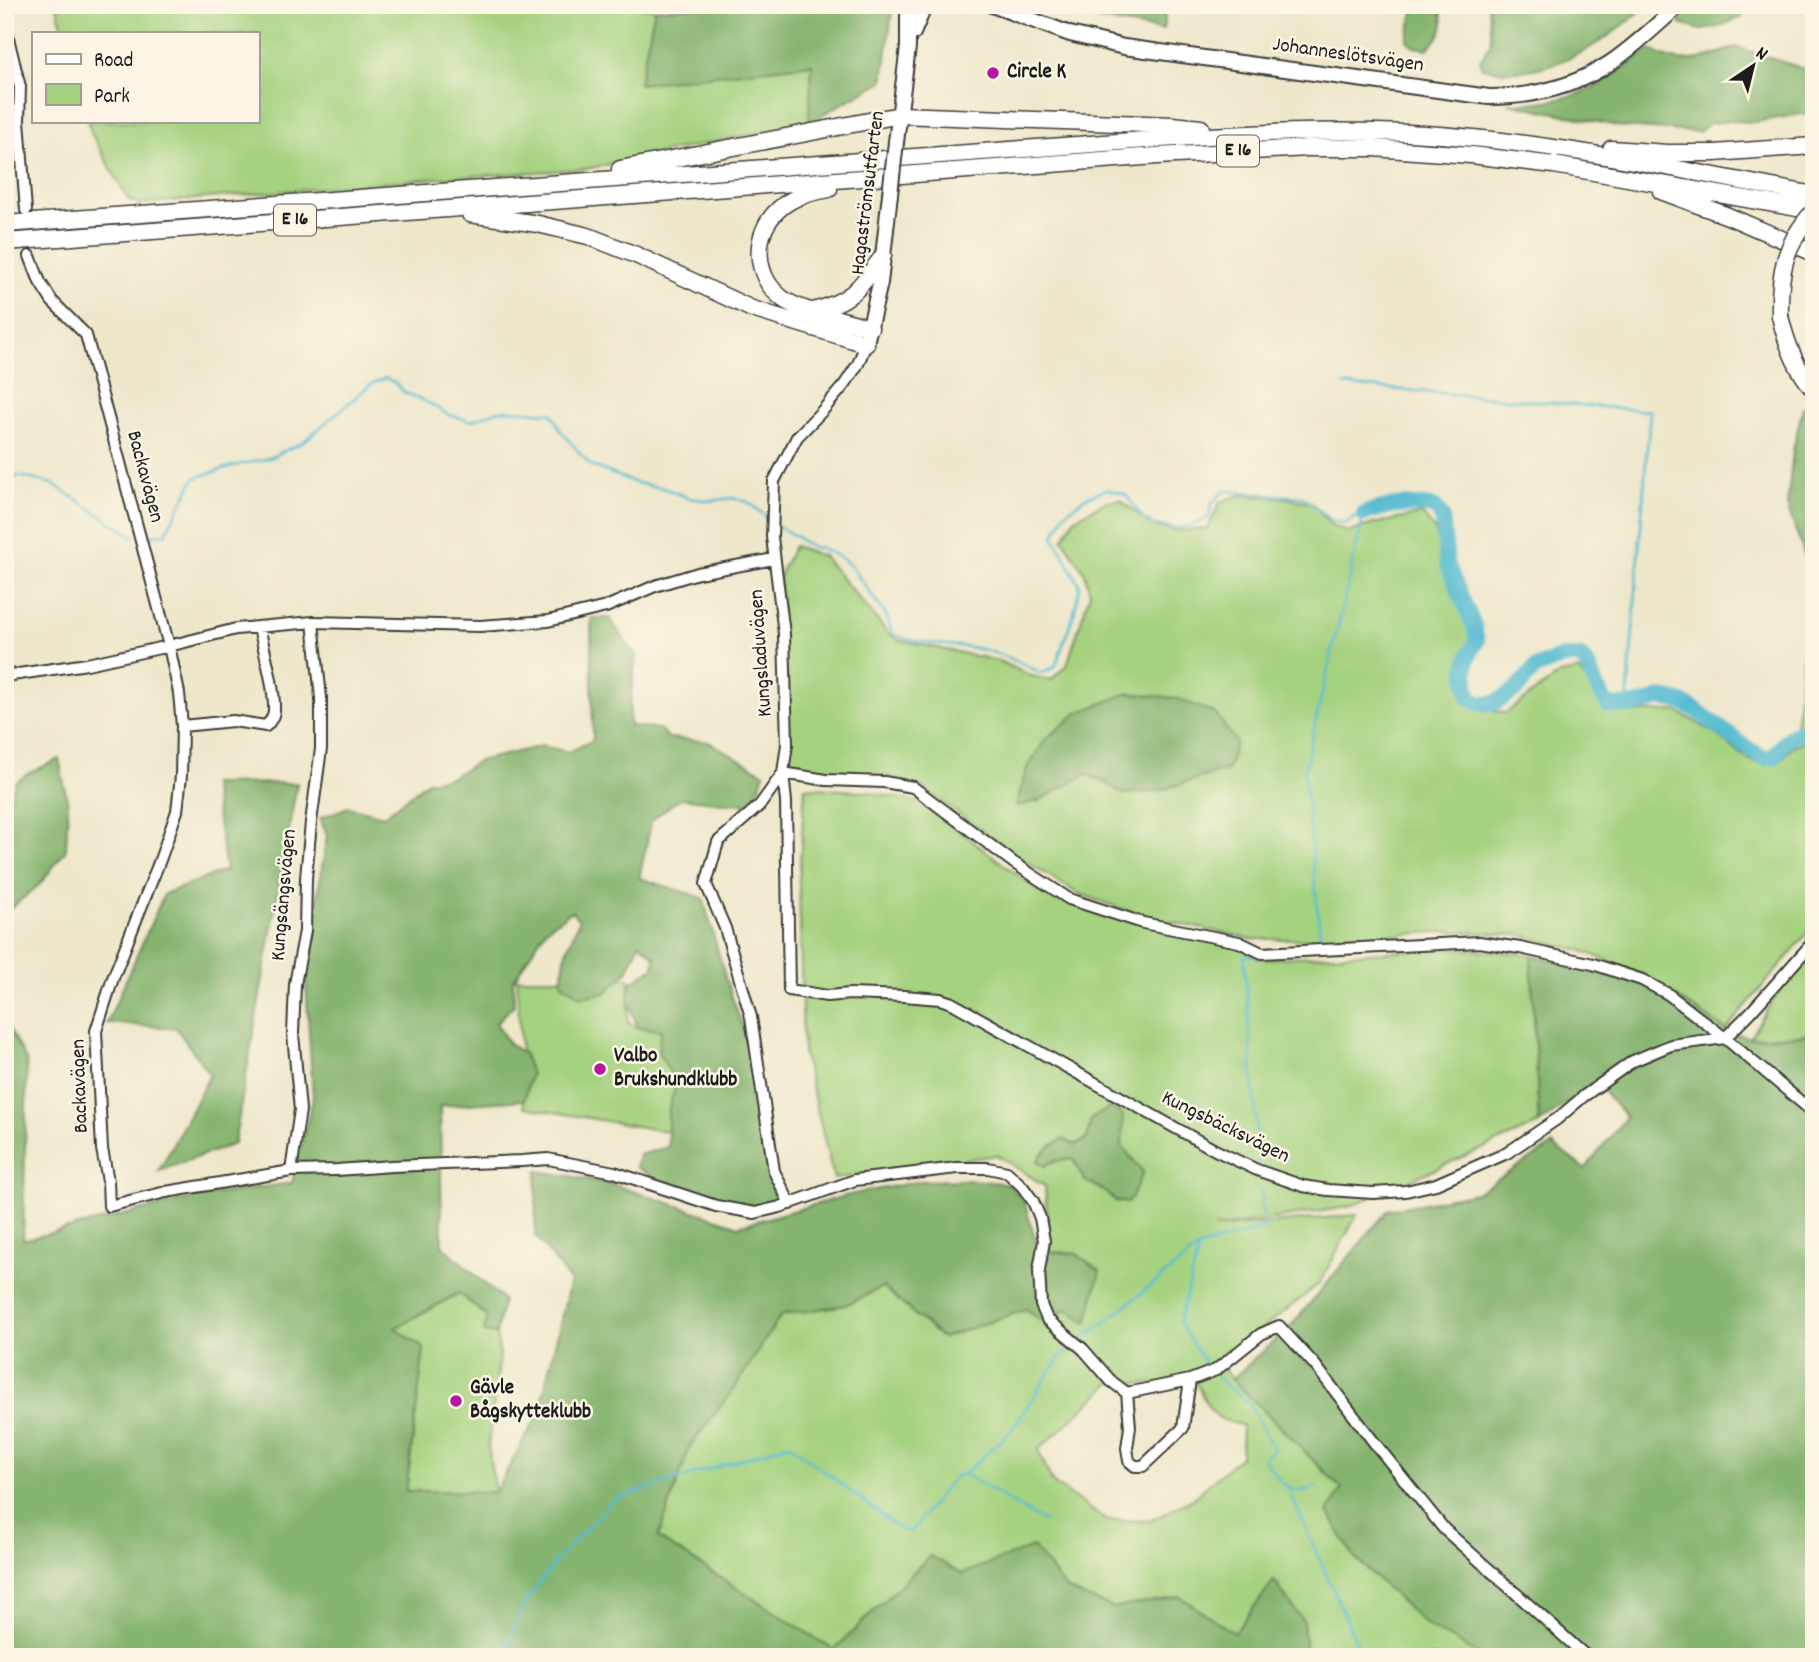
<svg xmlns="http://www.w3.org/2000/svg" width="1819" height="1662" viewBox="0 0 1819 1662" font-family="Dekko,sans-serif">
<rect width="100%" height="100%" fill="#fcf5e5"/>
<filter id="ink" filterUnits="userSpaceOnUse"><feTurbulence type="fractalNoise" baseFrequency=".0143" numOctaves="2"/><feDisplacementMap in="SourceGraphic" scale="14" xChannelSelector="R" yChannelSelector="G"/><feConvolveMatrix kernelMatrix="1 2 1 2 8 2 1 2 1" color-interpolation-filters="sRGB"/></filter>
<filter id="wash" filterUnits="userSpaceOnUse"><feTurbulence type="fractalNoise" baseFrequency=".00686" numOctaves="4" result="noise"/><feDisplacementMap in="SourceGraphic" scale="28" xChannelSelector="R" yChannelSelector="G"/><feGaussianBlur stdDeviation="1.57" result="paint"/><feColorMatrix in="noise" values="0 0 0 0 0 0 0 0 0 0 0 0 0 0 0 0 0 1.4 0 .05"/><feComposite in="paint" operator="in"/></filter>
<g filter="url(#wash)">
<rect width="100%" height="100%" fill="#eee7ca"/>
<path fill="#a5d27f" stroke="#60774e" stroke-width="2" fill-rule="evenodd" d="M64,5H631L655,9L639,83L812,64L809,122L586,169L424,179L138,204L128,199L91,133L88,121H257V33H64L57,7Z
M1240,495L1288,498L1312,503L1331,525L1349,532L1373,524L1422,514L1435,530L1443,561L1472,629L1463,670V700L1484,710L1506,713L1560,674L1579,670L1596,693L1617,713L1677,711L1716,734L1747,759L1765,765L1779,762L1793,746L1814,737V925L1726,1030L1714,1022L1687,1014L1644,975L1583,951L1521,935L1450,931L1326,939H1252L1142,916L1077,893L1017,856L922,787L885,776L830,775L786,768L779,576L794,546L823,556L888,633L899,640L999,661L1031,676L1051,680L1067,665L1090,593L1085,573L1063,539L1074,519L1107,501L1121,500C1153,529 1166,535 1208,528L1220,502ZM1046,739L1228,769L1158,791L1122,794L1105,782L1086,774L1038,801L1017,806L1027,768Z
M1811,573L1814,577V723L1796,728Z
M805,787L868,792L922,803L1039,891L1070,903L1239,946L1260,959L1455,948L1531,955L1539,1124L1348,1207L1214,1228L1357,1215L1319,1284L1219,1363L1232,1379L1342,1489L1426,1625L1483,1657H1306L1303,1621L1274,1581L1234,1633L1180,1597L1113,1608L1067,1590L1033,1547L962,1574L930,1556L834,1650L658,1538L690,1446L733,1390L781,1315L845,1305L883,1287L942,1338L1027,1309L1040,1320L1068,1309L1075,1253L1050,1252L1045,1186L997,1155L834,1179L803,1052L799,880ZM1122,1116V1146L1116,1201L1101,1189L1085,1181L1073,1158L1051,1162L1041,1154L1056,1143L1064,1139L1075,1145L1087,1139ZM1111,1383L1197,1384C1208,1409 1214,1421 1242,1425L1241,1456L1191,1500L1150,1521L1106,1520L1052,1482L1038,1450Z
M1814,952V1034L1749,1038L1790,974Z
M517,978H629L628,1024L679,1032L676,1133L524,1107Z
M459,1293L487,1317L485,1332L496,1334L500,1355L488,1446L495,1492L406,1491L424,1348L394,1328Z"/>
<path fill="#84b46e" stroke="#506845" stroke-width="2" d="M756,5H893L883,81L809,122L812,64L639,84L655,9Z
M1059,5H1167L1163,30L1099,20Z
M1415,5H1439C1446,26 1444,34 1427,49L1414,47L1407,40Z
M1488,5H1647C1603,45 1543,83 1482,68L1480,61L1491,42Z
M1693,5H1745L1742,17L1715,28L1701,30L1680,24L1678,17L1682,12Z
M1736,47L1814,72V112L1755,122L1733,121L1710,123L1699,132L1622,127L1508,103C1541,104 1577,98 1605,81C1621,72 1633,58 1650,49C1681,69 1705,59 1736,47Z
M1803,407L1814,411V577L1811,573L1787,506L1793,450Z
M591,618H609L636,656L630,703V726L659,729L669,738L709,742L764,773L754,804L722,803L680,798L652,820L639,878L703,898L726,980L752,1054L775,1200L755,1208L720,1202L659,1181L636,1167L639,1155L668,1147V1112L676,1084L658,1051L661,1030L638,1028L629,1003L631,982L654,968L655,957L640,943L627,972L605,993L581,997L561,983L566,952L579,921L572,911L547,928L513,981L514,1005L496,1023L509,1044L524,1054L531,1074L524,1100L440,1106L442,1245L503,1300L496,1334L484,1332L487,1316L459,1293L395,1328L424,1348L406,1491L495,1492L539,1413L570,1281L535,1235L537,1171L605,1182L739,1226L849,1195L920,1181L971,1180L1010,1184L1024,1201L1036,1242L1050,1252L1075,1253L1100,1271L1087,1323L1068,1309L1040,1320L1027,1309L942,1338L883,1287L845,1305L781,1315L733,1390L690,1446L658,1538L834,1650L930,1556L962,1574L1033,1547L1067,1590L1113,1608L1180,1597L1234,1633L1274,1581L1303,1621L1306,1657H5V1021L27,1062L23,1240L200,1196L292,1183L313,1098L306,983L319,886L327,836L320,818L348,807L384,816L428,781L451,777L479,761L542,746L569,752L593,740Z
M1128,693L1175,698L1215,713L1236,742L1228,769L1158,791L1122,794L1105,782L1086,774L1038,801L1016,806L1027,768L1046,739L1077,713Z
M59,759L68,804L66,850L40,884L5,913V822L15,782L27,774Z
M297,783L234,1144L159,1171L210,1075L176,1028L107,1023L164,894L226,870L212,784Z
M1531,955L1589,968L1644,975L1726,1030L1749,1038L1814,1034V1657H1483L1426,1625L1354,1557L1328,1512L1342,1489L1232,1379L1292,1325L1388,1210L1476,1193L1553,1145L1585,1169L1626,1117L1595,1081L1539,1124Z
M1111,1107L1123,1115L1122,1146L1143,1172L1133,1195L1127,1203L1116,1201L1101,1189L1085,1181L1073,1158L1051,1162L1045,1166L1037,1162C1043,1151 1053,1144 1064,1139L1075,1145L1087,1139L1091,1119Z"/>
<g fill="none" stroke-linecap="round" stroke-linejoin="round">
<path stroke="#52bad0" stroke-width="2.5" d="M1344,385L1650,411L1627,706
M5,480L19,476L53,484L132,536H135
M777,526L797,537L804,543L812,547L821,548L843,559L852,567L887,617L892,633C918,646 950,643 979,649C1001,653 1021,663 1041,673L1055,667L1074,613L1080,586L1054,537L1064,514L1084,498L1107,489L1125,494L1147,523C1174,529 1182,532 1208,518L1212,503L1224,491L1303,497L1331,520L1345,524L1354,517L1364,514
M142,536L165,534L195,478L233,466L269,458L303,442L370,385L385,378L394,382L405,393L423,400L449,415L471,421L496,411L508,410L552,413L561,431L590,465L636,483L663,488L689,498L709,501L733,498L748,502L769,519
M1321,944L1304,772L1364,514
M1257,956H1244L1259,1163
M1199,1249L1179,1322L1208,1368
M1083,1339L1200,1247L1264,1228L1261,1190
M1217,1378L1248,1402L1274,1450L1265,1456V1459C1272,1472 1282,1489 1300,1491C1305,1491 1313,1488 1318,1487
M964,1474L1044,1522
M1287,1486L1363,1657
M502,1657L525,1602L556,1561L613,1500L789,1444L902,1531H911L954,1477L964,1474L1011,1431L1058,1359L1069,1350"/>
<path stroke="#52bad0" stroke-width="16" d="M1364,514C1383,505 1416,503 1436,508L1442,517L1447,564L1474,626L1477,641C1463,660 1465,675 1469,697L1478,703L1493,704L1516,690L1535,668L1563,657H1581L1588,666L1597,688L1608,705L1627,706L1646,703L1660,698L1679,701L1696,710L1747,748L1763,757H1774C1786,738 1792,732 1814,729"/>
</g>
</g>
<g filter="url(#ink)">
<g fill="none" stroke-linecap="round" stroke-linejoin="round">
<g stroke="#3c3a36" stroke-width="14">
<path id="minor" d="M5,26L20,87L19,121L26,210
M30,256L40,282L52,301L86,335L169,646L179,693L182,726L181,776L177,811L160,860L113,978L96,1031L102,1149L108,1181L109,1206L166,1192L291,1171L337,1170L392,1166L522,1161L548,1159L614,1172L716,1206L755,1213L780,1207L855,1180L957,1168H988L1007,1172L1022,1186L1033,1201L1040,1218L1044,1241L1039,1270L1041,1305L1047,1319L1083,1349L1111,1381L1127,1393L1190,1380L1216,1370L1261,1334L1279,1326L1315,1365L1373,1441L1444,1529L1587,1657
M866,344L858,364L845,384L823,410L797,437L774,481L772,537L784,634L787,744L783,773L786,802L789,990L827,996L850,994L904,996L940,999L952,1003L1215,1150L1257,1170L1303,1186L1328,1190L1373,1193L1406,1191L1436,1184L1507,1153L1557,1119L1584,1096L1633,1061L1671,1045L1725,1038
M5,676L87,664L169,646L236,629L313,622L480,626L548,621L606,607L655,586L698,573L774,559
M182,726L233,721L266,726C270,722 273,718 274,711C275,687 264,651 259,627
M783,773L826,780L884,782L913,787L1014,863L1069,899L1143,923L1239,942L1262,953L1479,942L1520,948L1593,964L1642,980L1668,994L1725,1038L1814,1113
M783,773L760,805L718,842L706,884L725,928L751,1017L774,1171L790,1204
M1725,1038L1750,1013L1814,941
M291,1171L300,1110L293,1034L295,984L305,931L306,878L311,822L321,749V698L313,622
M1127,1393L1130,1427L1127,1448L1129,1461L1135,1466H1143L1183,1428L1190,1380"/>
</g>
<g stroke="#3c3a36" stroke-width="18">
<path id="major" d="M992,5L1070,34L1124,47L1489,97C1533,97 1577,86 1613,61C1636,45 1658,24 1679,5
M913,33L925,5
M896,142L908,47V5
M867,339L880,283L890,194"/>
</g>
<g stroke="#3c3a36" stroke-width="19">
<path id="highway" d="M1611,149L1667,153H1714L1814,146
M620,169L900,115L1172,125L1201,128
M829,189C812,192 793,196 779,209C752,234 753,276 783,299C801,312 847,320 870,328
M1661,191L1728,216L1814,253
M470,214L538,224L588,236L636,255L752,309L866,344
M5,224L1159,139C1264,132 1368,127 1473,138C1587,149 1701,174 1814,195
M5,242L1157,156L1308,148H1374L1471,155L1554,165L1814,211
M813,311C853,301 860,287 883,256
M1780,316C1786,342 1795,369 1814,389"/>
</g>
<use href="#minor" stroke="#fff" stroke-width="10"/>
<use href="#major" stroke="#fff" stroke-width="14"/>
<use href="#highway" stroke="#fff" stroke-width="16"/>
<g stroke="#3c3a36" stroke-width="18" stroke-linecap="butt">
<path id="major-bridge" d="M890,194L896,142"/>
</g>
<g stroke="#3c3a36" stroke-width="19" stroke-linecap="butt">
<path id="highway-bridge" d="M1780,316C1779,273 1784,244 1814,211"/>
</g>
<use href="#major-bridge" stroke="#fff" stroke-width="14"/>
<use href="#highway-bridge" stroke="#fff" stroke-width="16"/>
</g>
</g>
<g fill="#b5179e" stroke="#fcf5e5" stroke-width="2.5">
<circle cx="993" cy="73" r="7"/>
<circle cx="600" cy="1069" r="7"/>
<circle cx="456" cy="1401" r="7"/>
</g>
<g text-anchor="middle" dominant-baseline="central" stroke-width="5" stroke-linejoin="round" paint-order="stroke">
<g fill="#fcf5e5" stroke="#5f5d58" stroke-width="2">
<rect x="1217" y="135.5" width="42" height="31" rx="5"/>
<rect x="274" y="204.5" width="42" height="31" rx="5"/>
</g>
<g font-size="19" font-weight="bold" fill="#1c1c1c">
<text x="1238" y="151">E 16</text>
<text x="295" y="220">E 16</text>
</g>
<g font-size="21" fill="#1c1c1c" stroke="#fcf5e5">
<text transform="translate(1348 56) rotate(8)">Johanneslötsvägen</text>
<text transform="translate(869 193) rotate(-83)">Hagaströmsutfarten</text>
<text transform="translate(144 477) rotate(75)">Backavägen</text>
<text transform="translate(762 653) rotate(-94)">Kungsladuvägen</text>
<text transform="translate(285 895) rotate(-85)">Kungsängsvägen</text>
<text transform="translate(81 1086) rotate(-92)">Backavägen</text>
<text transform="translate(1225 1128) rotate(26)">Kungsbäcksvägen</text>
</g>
<g font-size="21" font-weight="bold" fill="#1c1c1c" stroke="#fcf5e5" text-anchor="start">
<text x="1007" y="73">Circle K</text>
<text x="614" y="1057">Valbo<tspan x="614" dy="24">Brukshundklubb</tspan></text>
<text x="470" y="1389">Gävle<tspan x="470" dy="24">Bågskytteklubb</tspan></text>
</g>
</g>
<rect width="1819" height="1662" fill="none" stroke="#fcf5e5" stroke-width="28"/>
<rect x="32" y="32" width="228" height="91" fill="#fcf5e5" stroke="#a29e95" stroke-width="2"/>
<rect x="46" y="54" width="35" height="10" fill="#ffffff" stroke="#a29e95" stroke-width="2"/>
<text x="94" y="66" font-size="21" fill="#1c1c1c">Road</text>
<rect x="46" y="84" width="35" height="21" fill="#a5d27f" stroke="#a29e95" stroke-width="2"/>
<text x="94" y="102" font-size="21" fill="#1c1c1c">Park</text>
<g transform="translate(1753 66) rotate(35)" stroke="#fcf5e5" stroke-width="5" paint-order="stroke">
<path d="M0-5L12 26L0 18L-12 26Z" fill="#1c1c1c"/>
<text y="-10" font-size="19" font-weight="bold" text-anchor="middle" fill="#1c1c1c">N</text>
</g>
</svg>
